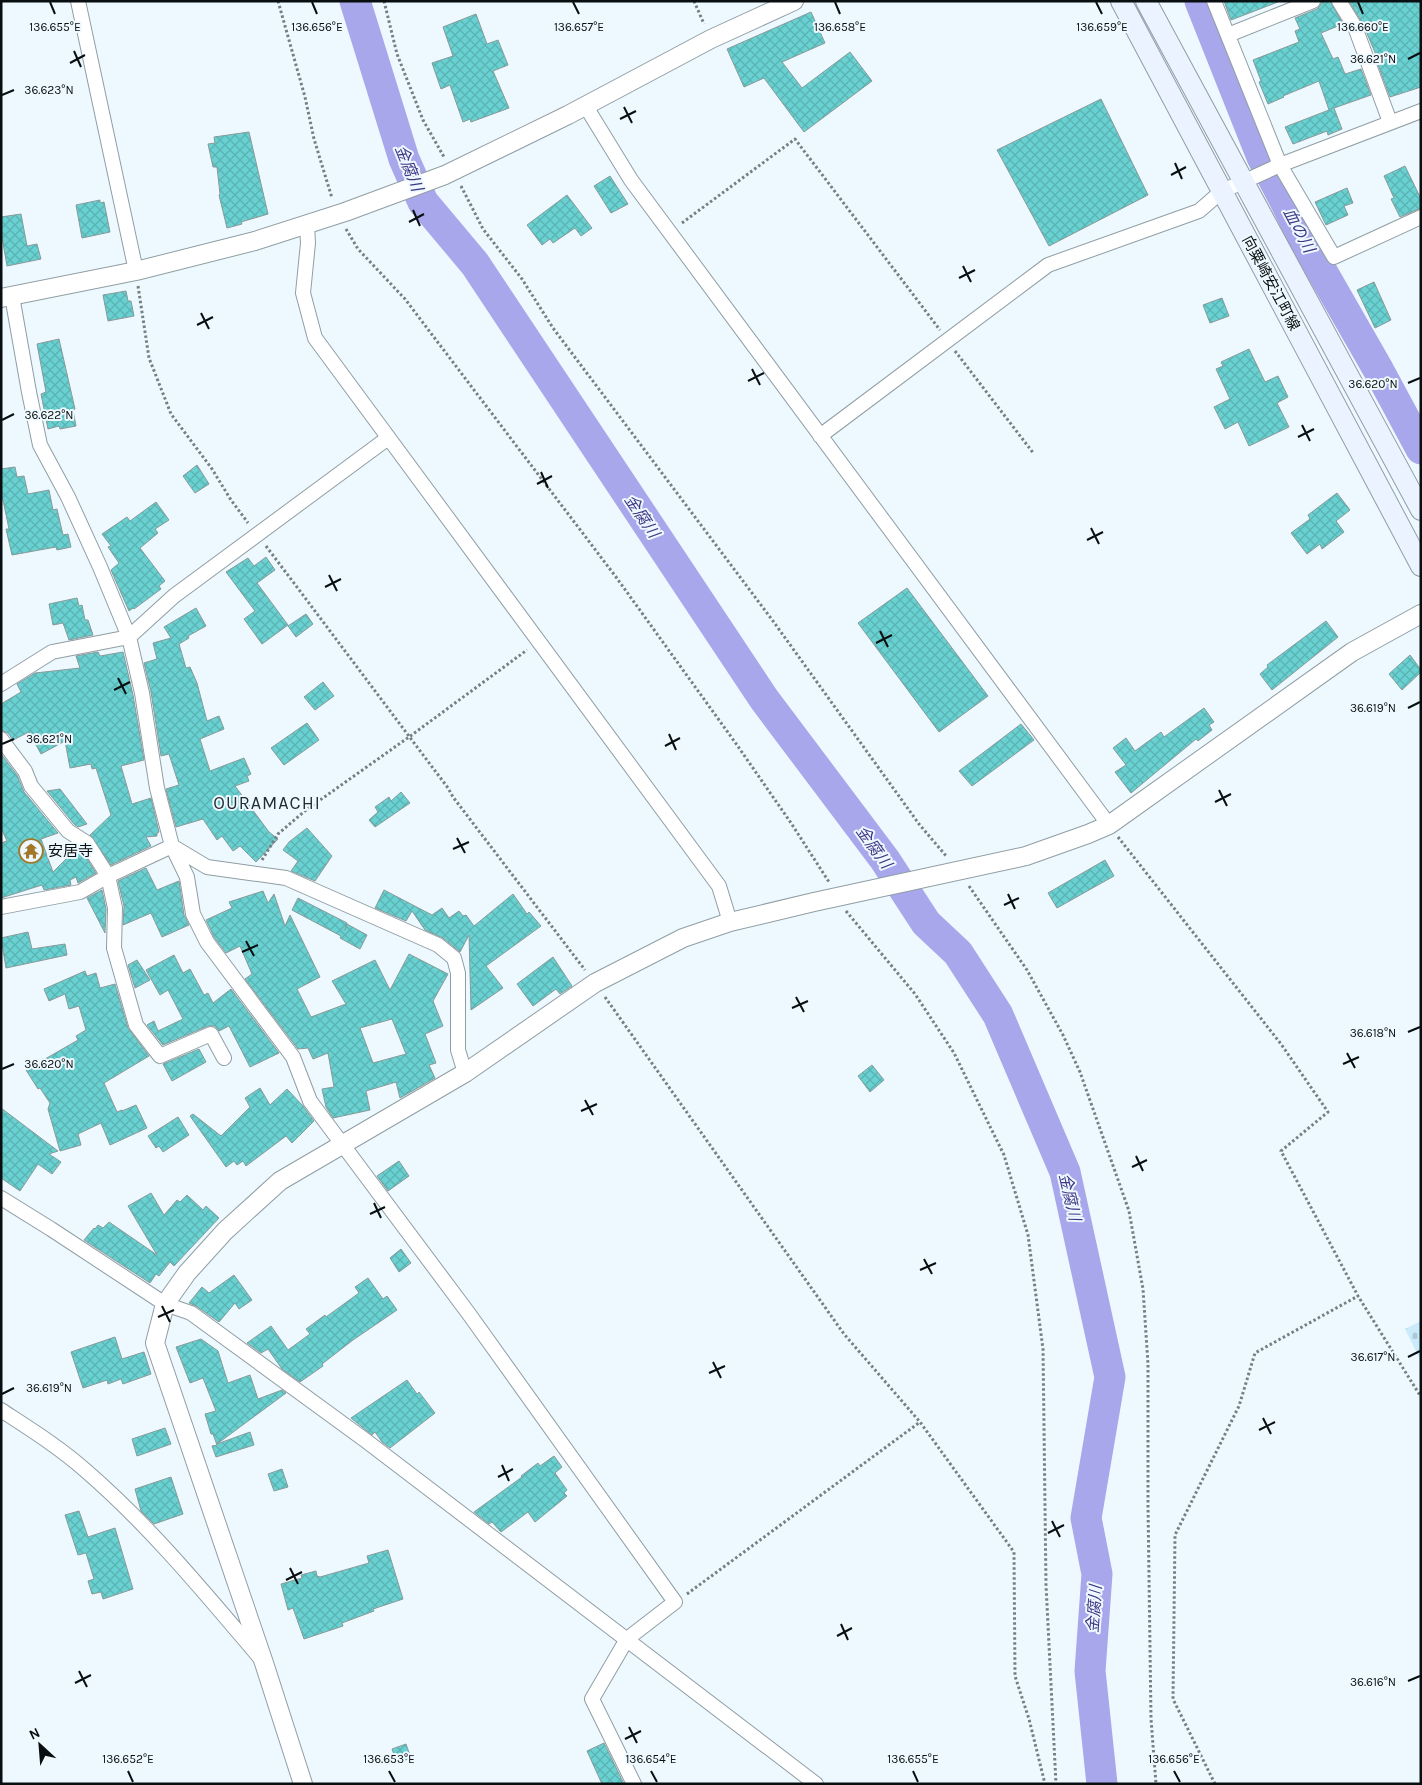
<svg xmlns="http://www.w3.org/2000/svg" width="1422" height="1785" viewBox="0 0 1422 1785" font-family="Karla,'Noto Sans JP',sans-serif">
<defs>
<pattern id="cemetery-stones" width="16" height="16" patternUnits="userSpaceOnUse" patternTransform="scale(1.25)"><rect width="16" height="16" fill="#caecfa"/><path d="M2 7V4a2 2 0 0 1 4 0v3zM10 15v-3a2 2 0 0 1 4 0v3z" fill="#acc9d5"/></pattern>
<pattern id="building-cross-hatch" width="8" height="8" patternUnits="userSpaceOnUse" patternTransform="scale(1.25)"><rect width="8" height="8" fill="#69d1d1"/><path d="M0 0l8 8M0 8l8-8" fill="none" stroke="#5ab2b2"/></pattern>
</defs>
<rect width="100%" height="100%" fill="#edf9fe"/>
<path fill="url(#cemetery-stones)" d="M1421,1321V1361L1405,1329Z"/>
<g fill="none" stroke-linecap="round" stroke-linejoin="round">
<path stroke="#a8a7eb" stroke-width="31" d="M355,1L404,159L423,202L475,264L764,699L885,860L926,923L958,953L998,1015L1065,1172L1110,1377L1086,1518L1097,1574L1090,1671L1102,1784
M1200,1L1262,157L1284,199L1304,240L1379,371L1421,449"/>
</g>
<path fill="url(#building-cross-hatch)" stroke="#899a99" fill-rule="evenodd" d="M1224,1H1278V2L1231,20Z
M1322,1H1330L1343,24L1321,33L1333,59L1338,57L1345,74L1361,69L1371,95L1334,108L1342,129L1328,135L1327,131L1293,144L1285,127L1329,110L1319,81L1283,96L1284,97L1268,104L1259,82L1261,81L1253,60L1299,42L1295,31L1300,29L1295,18L1317,9L1320,6Z
M1349,1H1421V87L1390,97L1377,62H1379L1363,24Z
M811,12L825,43L782,62L802,88L850,52L872,81L804,132L764,78L744,87L727,49Z
M476,14L487,44L498,40L508,65L493,71L509,108L471,122L470,119L463,122L450,85L441,89L432,63L453,56L443,27Z
M1101,99L1148,195L1049,246L997,150Z
M249,132L268,214L241,222L242,224L227,228L219,195L220,194L217,167H213L208,144L215,143L214,137Z
M1405,166L1421,199V208L1400,217L1391,199L1394,198L1384,176Z
M610,176L628,204L611,213L594,186Z
M1347,188L1353,203L1344,206L1348,215L1326,225L1315,202Z
M567,195L592,228L581,236L575,228L553,243L550,239L542,245L527,225Z
M100,200V203L104,202L110,232L82,238L76,205Z
M21,214L27,246L37,244L41,259L7,266L1,231V217Z
M1374,282L1391,320L1375,328L1357,290Z
M126,291L128,301H131L134,316L108,321L103,295Z
M1222,298L1229,316L1210,323L1203,305Z
M59,339L75,409L73,410L76,426L60,429L59,426L48,429L41,394L46,392L37,344Z
M1249,349L1265,382L1278,376L1288,397L1277,403L1289,427L1249,446L1238,422L1225,429L1214,407L1230,399L1216,369L1223,366L1221,362Z
M197,465L209,484L195,493L183,476Z
M15,467L17,477L24,476L28,494L49,490L53,510L57,509L63,535L68,534L71,547L57,550L56,547L12,555L6,529H9L3,500H1V469Z
M1337,493L1350,510L1336,521L1344,532L1322,549L1320,544L1307,554L1291,533L1310,519L1308,515Z
M156,502L169,520L155,529L158,533L140,548L165,581L159,586L161,589L134,609L133,608L129,611L111,570L119,563L108,547L111,546L102,534L127,517L130,521Z
M266,557L275,570L257,583L288,625L262,644L244,619L255,611L226,572L248,558L254,566Z
M907,588L988,696L939,732L858,623Z
M77,598L79,606L82,605L85,620H88L93,635L69,640L63,623L53,625L49,604Z
M196,608L206,626L188,636L189,638L179,644L186,668L190,667L197,683L207,721L219,716L224,729L200,739L210,771L244,758L251,774L247,776L249,781L235,786L269,832L278,839L256,862L240,846L233,851L222,836L217,840L203,819L176,827L166,789L179,785L169,754L161,756L151,692L144,663L157,659L153,643L171,638L164,627Z
M306,614L313,624L296,637L288,626Z
M1326,621L1338,637L1272,690L1260,674L1268,667L1267,665Z
M98,652L100,656L123,652L133,695L144,760L121,766L132,804L151,798L159,832L157,833V836L146,837L151,846L111,865L90,835L111,815L96,768L92,769L91,764L70,768L65,741L41,754L29,732L13,740L8,733L1,730V704L21,692L17,684L35,673L80,668L76,656Z
M1410,655L1421,670V672L1402,690L1389,674Z
M323,682L334,696L315,710L304,697Z
M1204,708L1214,722L1209,725L1212,730L1198,741L1196,739L1131,793L1115,772L1126,765L1113,748L1126,738L1135,751L1161,732L1164,737Z
M307,723L319,740L284,765L271,748Z
M1021,724L1034,740L972,786L959,771Z
M1,754L17,775L24,792L58,833L41,839L53,872L78,847L81,849L96,873L78,883L76,877L70,880L71,885L44,890L42,885L1,898V843L7,841L1,828Z
M60,789L87,824L78,827L74,824L47,791Z
M401,792L410,803L375,827L369,820L378,812L375,807L389,797L391,801Z
M307,828L332,856L315,881L291,871L298,861L283,850L289,842Z
M1105,860L1114,876L1057,908L1048,893Z
M146,868L157,890L179,881L184,915L189,925L162,937L151,913L123,925L124,906L118,881Z
M102,890L106,909L105,933L87,898Z
M384,890L432,915L442,908L449,918L459,911L463,916L466,915L474,926L513,894L527,914L529,912L541,926L486,966L503,988L471,1010L469,935L460,952L443,938L425,930L412,911L406,921L375,908Z
M263,891L268,903L274,894L285,926L290,915L320,977L297,989L311,1017L346,1004L332,981L375,960L390,990L409,954L448,974L433,1001L443,1026L425,1034L436,1063L429,1065L435,1078L400,1098L396,1082L366,1091L370,1110L333,1118L326,1107L322,1089L334,1087L328,1053L313,1059L308,1048L298,1049L245,979L252,974L240,946L226,953L214,937L206,920L232,908L229,902ZM392,1019L406,1054L373,1063L360,1028Z
M298,898L347,923L345,930L347,924L367,935L360,949L340,938L341,936L292,910Z
M28,932L32,949L65,944L67,955L6,968L1,938Z
M174,955L183,973L190,969L204,995L208,993L213,1003L231,989L279,1053L250,1067L229,1026L219,1031L215,1026H208L163,1045L147,1025L154,1021L158,1031L183,1019L168,990L160,995L146,970Z
M553,957L572,986L560,994L556,989L533,1006L517,984Z
M137,960L150,980L135,988L128,965Z
M85,971L87,976L96,973L100,988L115,984L128,1028L149,1056L104,1083L117,1112L122,1110V1111L136,1105L147,1128L110,1145L101,1123L78,1134L81,1145L60,1151L48,1109L50,1103L40,1088L38,1089L26,1070L78,1040L76,1036L86,1030L79,1006L69,1009L65,994L49,1001L44,989Z
M199,1049L206,1062L172,1081L163,1064Z
M872,1065L884,1080L870,1092L858,1076Z
M260,1088L270,1105L287,1089L303,1106L314,1121L292,1143L286,1136L246,1166L243,1161L237,1165L234,1161L226,1167L190,1116L193,1114L221,1136L250,1107L245,1098Z
M1,1108L58,1151L49,1154L61,1162L52,1174L38,1164L20,1191L1,1178Z
M178,1117L189,1135L163,1152L159,1146L156,1148L148,1136Z
M399,1161L409,1176L388,1191L377,1176Z
M151,1193L164,1215L177,1200L180,1202L187,1195L203,1210L206,1206L219,1218L174,1266L170,1262L159,1276L156,1274L150,1283L84,1240L94,1228L95,1229L98,1225L103,1228L109,1222L157,1255L128,1206Z
M401,1249L411,1263L399,1272L390,1258Z
M234,1275L252,1300L239,1309L235,1303L219,1322L196,1306L189,1303L202,1287L209,1293Z
M368,1278L383,1299L387,1296L397,1310L353,1340L322,1364L323,1366L300,1382L282,1369L268,1349L261,1353L247,1343L271,1326L288,1350L310,1334L306,1329L325,1315L326,1317L359,1293L355,1287Z
M115,1337L122,1359L144,1352L151,1374L123,1384L121,1379L108,1384L107,1380L83,1388L71,1352Z
M201,1339L218,1351L228,1383L250,1375L258,1399L282,1390L286,1393L217,1444L250,1432L254,1445L216,1457L212,1446L217,1445L213,1434H211L205,1414L216,1411L203,1378L190,1383L176,1347Z
M407,1380L417,1394L419,1392L435,1413L390,1448L382,1442L375,1432L372,1435L351,1418Z
M165,1428L171,1444L137,1456L132,1439Z
M554,1456L562,1467L555,1473L567,1490L564,1493L567,1496L535,1522L528,1512L501,1532L492,1522L489,1524L474,1512L522,1477L521,1476L538,1463L540,1466Z
M282,1469L288,1487L274,1491L268,1474Z
M171,1477L183,1514L154,1524L141,1511L135,1489Z
M79,1511L88,1537L115,1528L133,1589L103,1599L101,1592L92,1594L88,1581L94,1579L86,1553L78,1555L65,1515Z
M388,1550L403,1599L373,1609L374,1611L342,1623L343,1626L304,1639L293,1608L288,1610L281,1584L302,1578L301,1575L316,1571L317,1576L320,1577L369,1563L367,1556Z
M604,1743L624,1784H602L587,1751Z
M406,1744L411,1758L397,1763L392,1749Z"/>
<g fill="none" stroke-linecap="round" stroke-linejoin="round">
<g stroke="#909ea4" stroke-width="16">
<path id="minor" d="M78,1L136,271
M1214,1L1280,165L1334,257L1421,217
M1339,1L1355,27L1390,122
M1228,35L1313,1
M585,105L631,180L1109,825
M307,225L308,243L303,293L315,338L719,886L730,922
M12,296L29,392L40,445L68,497L100,567L129,637L142,693L157,788L172,846L187,877L193,914L207,942L293,1057L310,1101L469,1314L675,1602L627,1639L592,1699L634,1784
M820,436L1048,265L1199,211L1222,191L1243,182L1280,165L1421,111
M1,684L52,652L129,637L174,596L388,438
M1,739L25,771L31,786L68,831L87,843L108,876L172,846L207,867L286,878L438,945L454,958L458,973V1050L465,1073
M1,907L80,892L108,876L115,908L114,948L136,1025L160,1056L211,1034L224,1058
M1,1198L51,1229L165,1304L191,1313L365,1440L816,1784
M1,1410C30,1429 59,1447 85,1470C150,1526 205,1593 261,1659"/>
</g>
<g stroke="#909ea4" stroke-width="20">
<path id="tertiary" d="M1,298L136,271L255,241L345,212L445,175L568,115L711,39L794,1
M303,1784L264,1663L155,1343L165,1304L187,1273L225,1231L280,1181L465,1073L595,983L683,938L730,922L814,902L1026,856L1088,834L1109,825L1352,652L1421,614"/>
</g>
<g stroke="#909ea4" stroke-width="22">
<path id="secondary" d="M1121,1L1421,566
M1146,1L1421,510"/>
</g>
<path stroke="#767f82" stroke-width="3" stroke-dasharray="2.5 2.5" stroke-linecap="butt" d="M278,1L305,97L314,139L332,198
M384,1L397,54L423,120L444,157
M694,1L704,24
M461,186L483,229L522,279L553,328L773,621L919,824L947,857
M682,223L795,139L940,330
M346,229L358,249L405,299L616,577L737,745L791,823L829,882
M138,286L149,358L171,414L212,469L231,500L248,523
M955,351L1034,454
M266,546L448,788L453,797L585,970
M1118,837L1281,1044L1328,1112L1281,1151L1358,1296L1421,1397
M262,860L278,834L306,810L409,737L527,650
M969,886L1027,970L1063,1035L1080,1072L1129,1211L1143,1289L1148,1364V1505L1151,1719L1156,1784
M846,911L915,994L954,1053L1004,1155L1028,1235L1043,1349L1046,1585L1056,1784
M605,997L844,1334L920,1422L1014,1552L1015,1676L1029,1719L1045,1784
M687,1594L920,1422
M1215,1784L1173,1699L1175,1535L1239,1406L1255,1353L1358,1296"/>
<use href="#minor" stroke="#fff" stroke-width="14"/>
<use href="#tertiary" stroke="#fff" stroke-width="18"/>
<use href="#secondary" stroke="#eaf3ff" stroke-width="20"/>
</g>
<path fill="none" stroke="#090e10" stroke-width="2" d="M50,2L55,14M312,2L317,14M573,2L579,14M835,2L840,14M1096,2L1102,14M1358,2L1363,14M74,51L81,67M1408,59L1420,53M70,63L85,55M2,95L14,90M624,107L632,123M620,119L636,111M1175,163L1182,179M1171,175L1186,167M413,210L420,226M409,222L424,214M963,266L971,282M959,278L975,270M201,313L209,329M197,325L213,317M752,369L760,385M748,381L764,373M1408,383L1420,378M2,420L14,414M1302,425L1310,441M1298,437L1314,429M541,472L548,488M537,484L552,476M1091,528L1099,544M1087,540L1103,532M329,575L337,591M325,587L341,579M880,631L888,647M876,643L892,635M118,678L126,694M114,690L130,682M1408,708L1420,702M669,734L676,750M2,744L14,739M665,746L680,738M1219,790L1227,806M1215,802L1231,794M457,838L465,853M453,849L469,842M1008,894L1015,909M1004,905L1019,898M246,941L254,956M242,952L258,945M796,997L804,1012M792,1008L808,1001M1408,1032L1420,1027M1347,1053L1355,1068M1343,1064L1359,1057M2,1069L14,1064M585,1100L593,1115M581,1111L597,1104M1136,1156L1143,1171M1132,1167L1147,1160M374,1203L381,1218M370,1214L385,1207M924,1259L932,1274M920,1270L936,1263M162,1306L170,1322M158,1317L174,1310M1408,1357L1420,1351M713,1362L721,1378M709,1373L725,1366M2,1394L14,1388M1263,1418L1271,1434M1259,1430L1275,1422M502,1465L509,1481M498,1477L513,1469M1052,1521L1060,1537M1048,1533L1064,1525M290,1568L298,1584M286,1580L302,1572M841,1624L848,1640M837,1636L852,1628M79,1671L87,1687M1408,1681L1420,1676M75,1683L91,1675M629,1727L637,1743M625,1739L641,1731M128,1771L133,1782M389,1771L395,1782M651,1771L657,1782M913,1771L918,1782M1174,1771L1180,1782"/>
<defs>
<g id="temple-ring" transform="scale(1.25)"><circle r="9.5" fill="#edf9fe" stroke="#a37728" stroke-width="1.5"/><path d="M0-6L5-2H3V0L6.5 2.5H4V6H1.5V3h-3V6H-4V2.5H-6.5L-3 0V-2H-5Z" fill="#a37728"/></g>
</defs>
<g fill-rule="evenodd">
<use href="#temple-ring" x="31" y="851"/>
</g>
<g text-anchor="middle" dominant-baseline="central" stroke-width="4" stroke-linejoin="round" paint-order="stroke">
<g font-size="15" fill="#090e10" stroke="#edf9fe">
<text transform="translate(1271 283) rotate(62)">向粟崎安江町線</text>
</g>
<g font-size="15" fill="#090e10" stroke="#edf9fe" text-anchor="start">
<text x="48" y="851">安居寺</text>
</g>
<g font-size="16" font-style="italic" fill="#403685" stroke="#edf9fe">
<text transform="translate(409 168) rotate(68)">金腐川</text>
<text transform="translate(1299 230) rotate(62)">血の川</text>
<text transform="translate(642 516) rotate(56)">金腐川</text>
<text transform="translate(874 847) rotate(54)">金腐川</text>
<text transform="translate(1070 1197) rotate(77)">金腐川</text>
<text transform="translate(1094 1609) rotate(-86)">金腐川</text>
</g>
<g font-size="18" letter-spacing="1" fill="#212d32" stroke="#edf9fe">
<text x="267" y="803">OURAMACHI</text>
</g>
</g>
<g font-size="12" text-anchor="middle" fill="#090e10" stroke="#edf9fe" stroke-width="4" stroke-linejoin="round" paint-order="stroke">
<text x="55" y="31">136.655°E</text>
<text x="317" y="31">136.656°E</text>
<text x="579" y="31">136.657°E</text>
<text x="840" y="31">136.658°E</text>
<text x="1363" y="31">136.660°E</text>
<text x="1102" y="31">136.659°E</text>
<text x="1373" y="63">36.621°N</text>
<text x="49" y="94">36.623°N</text>
<text x="1373" y="388">36.620°N</text>
<text x="49" y="419">36.622°N</text>
<text x="1373" y="712">36.619°N</text>
<text x="49" y="743">36.621°N</text>
<text x="1373" y="1037">36.618°N</text>
<text x="49" y="1068">36.620°N</text>
<text x="1373" y="1361">36.617°N</text>
<text x="49" y="1392">36.619°N</text>
<text x="1373" y="1686">36.616°N</text>
<text x="128" y="1763">136.652°E</text>
<text x="389" y="1763">136.653°E</text>
<text x="651" y="1763">136.654°E</text>
<text x="913" y="1763">136.655°E</text>
<text x="1174" y="1763">136.656°E</text>
</g>
<rect width="1422" height="1785" fill="none" stroke="#090e10" stroke-width="5"/>
<g transform="translate(40 1745) rotate(334)" stroke="#edf9fe" stroke-width="4" paint-order="stroke">
<path d="M0-4L9 19L0 12L-9 19Z" fill="#090e10"/>
<text y="-8" font-size="14" font-weight="bold" text-anchor="middle" fill="#090e10">N</text>
</g>
</svg>
